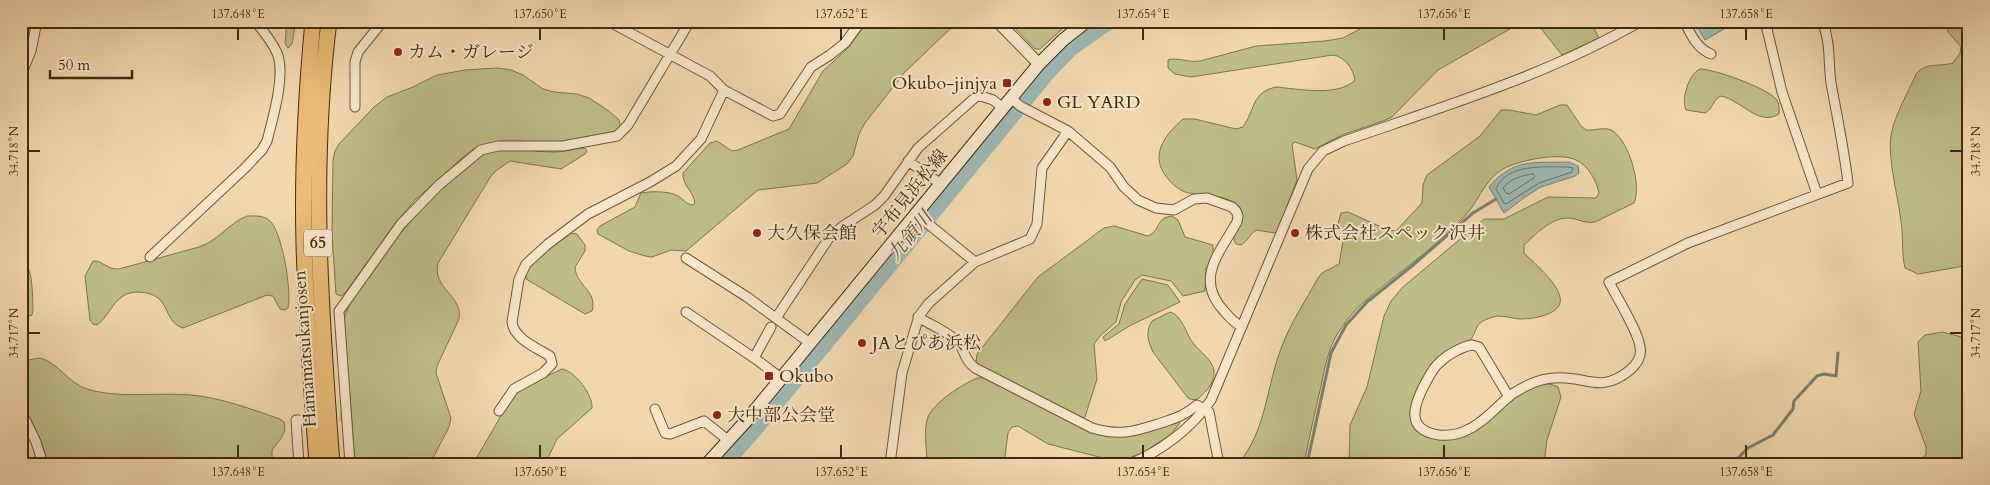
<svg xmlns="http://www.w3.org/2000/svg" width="1990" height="485" viewBox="0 0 1990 485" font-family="Cardo,'Noto Serif JP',serif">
<rect width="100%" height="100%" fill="#f2d7ae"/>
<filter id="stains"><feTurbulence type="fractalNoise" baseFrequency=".004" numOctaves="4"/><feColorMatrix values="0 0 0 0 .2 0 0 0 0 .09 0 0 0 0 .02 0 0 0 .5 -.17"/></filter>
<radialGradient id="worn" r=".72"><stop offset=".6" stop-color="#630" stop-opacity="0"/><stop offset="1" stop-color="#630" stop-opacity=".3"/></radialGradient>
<path fill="#bebd88" stroke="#80744a" d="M287,21H296L292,44L288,48L285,43Z
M868,21H954L951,28L904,73L865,123L859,134L853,156L847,164L817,183L758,190L686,251L671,250L652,257L645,256L629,251L598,234L597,230L600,226L635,207L641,193C651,191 670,191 678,196C683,199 686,204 692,205L695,203C694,192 682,185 683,173L710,143L717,141L732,151L738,150L789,129L823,71L849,47Z
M1008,21H1071L1040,49H1035Z
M1375,21H1524L1438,70L1392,117L1383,121L1342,135L1315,149L1295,142L1292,144L1297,180L1278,230L1275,233L1256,230C1250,234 1248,241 1241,245L1236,244C1228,232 1249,222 1240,208C1229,193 1200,197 1185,192C1176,188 1170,182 1165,175C1150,153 1166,134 1183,119H1195L1236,129L1243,127C1255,110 1252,91 1277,87C1298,89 1339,97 1355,80C1353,68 1345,57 1333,55L1191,77L1175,74L1168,68V60C1178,57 1189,63 1200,61L1256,46L1325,41L1343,38Z
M1535,21H1590L1599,38L1562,55Z
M1945,21H1969V262L1959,267L1918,274L1905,268C1902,256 1903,243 1902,230C1900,203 1887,160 1891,135C1895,114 1908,93 1916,74C1926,62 1939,67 1953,63L1960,53L1961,47L1948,32Z
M497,68L511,70L523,75L543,89L554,92L577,94L589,98L609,111L619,120L620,126L615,131L609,133C591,136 572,141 554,142C525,143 496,135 470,151L415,200L397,221L345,293L341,296L336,294L332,234L333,160L335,151L339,144L374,107L387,97L413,87L437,75L465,70Z
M1700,69C1714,69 1767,88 1776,99C1780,104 1779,108 1779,114C1759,127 1741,100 1721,96C1713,99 1713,109 1705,113L1686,110C1681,98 1689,74 1700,69Z
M1560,105H1567L1581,126L1586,130C1594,131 1606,126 1613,131C1629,142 1642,185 1634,203L1595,222C1584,224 1577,218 1567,218C1551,218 1535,235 1524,245V253C1534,263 1564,288 1560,303C1556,316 1531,319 1520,319C1512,318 1505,316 1497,316C1492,317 1487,319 1483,321C1475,325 1476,334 1470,340C1461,348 1447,350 1438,358C1431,364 1427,372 1422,380C1412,399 1400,421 1425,436C1431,439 1441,439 1447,439C1458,437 1467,436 1476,430C1497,417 1530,372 1558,387L1561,397L1547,440L1544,464H1349L1350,425L1367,387L1384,316L1391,301L1403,287L1484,219H1504L1548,197L1596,198L1599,193C1597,182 1588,165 1576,160C1560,152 1519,160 1503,169C1484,179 1478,204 1463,218C1443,239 1420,257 1397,275C1375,292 1353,308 1338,333C1328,349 1325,367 1321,386C1315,412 1309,438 1304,464H1238C1267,430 1266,386 1282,346C1291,322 1306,300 1318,278L1322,273L1339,264L1343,241L1338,224L1341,213L1348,212L1388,230L1396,231L1422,203L1423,185L1427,175L1480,136L1501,110H1509L1536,115Z
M585,148L587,151L585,154L561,169L510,161L497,170L491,176L438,263C432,289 463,295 459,319L437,366L436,373L451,418L449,427L430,464H355L344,320C349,286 453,166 486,153C507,146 533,152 555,152C565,152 575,148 585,148Z
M247,216C255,216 264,215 270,221C282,232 292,291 288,308L285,310L280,309L273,296L267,295L183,328C161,321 173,293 138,292C133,292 127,293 123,296C112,303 108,317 97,325L93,324L90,320L85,276L93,261C102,260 107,270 119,269L199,247C218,241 229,223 247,216Z
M1172,216L1178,220L1185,237L1213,245V255L1206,269L1205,291L1183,296L1171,281L1142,275L1135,280L1121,302L1116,322L1100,336L1094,344L1097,379L1085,417L1082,418L976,364L977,354L1038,277L1104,228L1114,226L1148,236L1153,233C1161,224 1158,218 1172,216Z
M567,233L577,234L585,245V251L575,267C576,286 598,291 592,311L585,314L526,279C523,263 556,243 567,233Z
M21,257C34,269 32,294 33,310L32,315L27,317L21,315Z
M1142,279L1168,285L1180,302L1131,325L1105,341L1103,337L1119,324L1125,304Z
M1170,312C1182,315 1186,334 1193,343C1200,352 1213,360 1214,371C1215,380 1209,389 1202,395C1198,400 1194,401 1188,398L1153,352C1148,341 1145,332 1152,321Z
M1943,332L1969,339V464H1918L1926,454V447L1914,414L1921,391L1918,342L1925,335Z
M40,358C59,363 68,383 87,389C119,399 158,392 191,395C222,398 251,409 280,419L284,422C288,434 278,441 272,450V464H192L179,457L153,464H48L40,440L21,399V361Z
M562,369C575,371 593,395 592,408L557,439L545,464H473L513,395L519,389Z
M977,378H986L1104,434L1176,421L1180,423L1171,434L1144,452L1119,462L1048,444L1018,426L1012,427L1008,433L1004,464H927C927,449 923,430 928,417C934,402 963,384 977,378Z"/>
<path fill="#9db8b3" stroke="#798071" d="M1694,21H1719L1724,29L1705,40Z
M1569,162L1578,166L1579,173L1575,176L1541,187L1525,197L1504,213L1489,187C1513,158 1534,163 1569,162Z"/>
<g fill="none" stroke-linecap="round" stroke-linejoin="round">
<path stroke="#707260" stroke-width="1" d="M1568,167L1573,168L1572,172L1539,183L1506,204L1504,203L1496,189C1506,163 1546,167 1568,167Z
M1533,174L1535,176L1534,178L1509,194L1506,193L1503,188C1510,179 1522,175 1533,174Z"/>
<path stroke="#798071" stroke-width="3" d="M1307,464L1331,353L1346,325L1367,302L1412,266L1473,213L1496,199
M1732,464L1748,448L1773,435L1793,409L1794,401L1817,376L1824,374L1836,376L1838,353"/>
<path stroke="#9db8b3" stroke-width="20" d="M724,461L755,426L1047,70L1069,47L1106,21"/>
<path stroke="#cfb58e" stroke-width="9" stroke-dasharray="9 4.5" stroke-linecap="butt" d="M299,420L342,417"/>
<g stroke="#6e5635" stroke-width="11">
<path id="minor" d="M608,21L710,76L724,90L773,116L780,114L811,67L830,55L845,43L861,21
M1684,21C1691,34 1696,48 1711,54
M1765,21L1782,92L1817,194
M21,75L31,51L37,21
M1011,98L1020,106L1068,131L1110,167L1124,187L1138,200L1156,208L1174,210L1194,199L1207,198L1232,207L1236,211L1238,216L1237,222C1220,252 1194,279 1224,311C1229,317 1234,323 1241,326
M355,107V62L358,52L383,21
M908,161L941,184
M916,214L975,262
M150,257L245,168L262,150L267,141C273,118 286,74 277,53C272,41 263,31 255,21
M686,258L747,297L810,343
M686,312L757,360L781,378
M918,317C931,325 946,331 957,341C965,348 962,358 975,368L1092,428C1119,436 1133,432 1158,424C1175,418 1182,417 1197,405L1209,412L1219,464
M776,318L829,238L843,226L875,205L884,196L918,148L978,95L993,100L1003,108
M754,358L771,327
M1509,397L1479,347L1472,345C1461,347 1447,355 1439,363C1433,368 1430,375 1426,382C1414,404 1404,430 1439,435C1449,436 1460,434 1469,429C1482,423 1494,410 1505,400L1512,394C1525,386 1538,379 1554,378C1587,375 1599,395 1630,370C1637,364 1642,356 1640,347C1639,333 1616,296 1609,282L1688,243L1848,183C1844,149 1837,116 1831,83C1828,61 1831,42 1822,21
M655,409L665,433L670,434L704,421L729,441
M21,411L36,442L43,464
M499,411L514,389L543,373L552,364L550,356C537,348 514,339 512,322L519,279L526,264L548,244L588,214L650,182L676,166L701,139L724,90
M299,464L296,420H299
M350,464L339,311L401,224L439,185L481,150L498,146H563L617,136L628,125L690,21
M890,464L902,373L919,316L929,303L975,262L1030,239L1037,224L1042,168L1068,131
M1130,464C1161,451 1192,428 1211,400L1308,169L1323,151L1344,141C1445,106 1548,75 1641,21"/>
</g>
<g stroke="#6e5635" stroke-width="13">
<path id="tertiary" d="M997,21L1039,64"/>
</g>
<g stroke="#422b0d" stroke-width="14">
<path id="secondary" d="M707,464L747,420L1039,64L1063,40L1087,21"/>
</g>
<g stroke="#422b0d" stroke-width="17">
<path id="primary" d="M313,21C306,95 302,170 304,244C306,318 312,391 317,464
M329,21C310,171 321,314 332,464"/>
</g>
<use href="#minor" stroke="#f7e5ca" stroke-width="9"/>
<use href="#tertiary" stroke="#f7e5ca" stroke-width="11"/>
<use href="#secondary" stroke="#f7e5ca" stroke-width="12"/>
<use href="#primary" stroke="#e9bc77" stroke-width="15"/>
</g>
<path fill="none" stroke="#422b0d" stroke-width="2" d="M238,28V40M540,28V40M841,28V40M1143,28V40M1444,28V40M1746,28V40M28,151H40M1950,151H1962M28,333H40M1950,333H1962M238,445V458M540,445V458M841,445V458M1143,445V458M1444,445V458M1746,445V458"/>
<g fill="#8f2418" stroke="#f7e5ca" stroke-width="2">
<circle cx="398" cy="52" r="5"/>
<rect x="1002" y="78" width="10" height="10" rx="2.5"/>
<circle cx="1047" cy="102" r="5"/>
<circle cx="757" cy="233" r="5"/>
<circle cx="1295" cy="233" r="5"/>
<circle cx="862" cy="343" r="5"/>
<rect x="764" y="371" width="10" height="10" rx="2.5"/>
<circle cx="717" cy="415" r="5"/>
</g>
<g text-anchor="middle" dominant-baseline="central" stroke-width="4" stroke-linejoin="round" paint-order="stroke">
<rect fill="#f7e5ca" stroke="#786346" stroke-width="1" x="304" y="229.5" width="28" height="27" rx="4"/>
<g font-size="16" font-weight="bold" fill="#422b0d">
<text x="318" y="243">65</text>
</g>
<g font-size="18" fill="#422b0d" stroke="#f7e5ca" text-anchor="start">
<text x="408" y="52">カム・ガレージ</text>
<text x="997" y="83" text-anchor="end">Okubo-jinjya</text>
<text x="1057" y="102">GL YARD</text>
<text x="767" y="233">大久保会館</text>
<text x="1305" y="233">株式会社スペック沢井</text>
<text x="872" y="343">JAとぴあ浜松</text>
<text x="779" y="376">Okubo</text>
<text x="727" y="415">大中部公会堂</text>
</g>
<g font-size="18" fill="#422b0d" stroke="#f7e5ca">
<text transform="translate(910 194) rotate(-51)">宇布見浜松線</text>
<text transform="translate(305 349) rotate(-94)">Hamamatsukanjosen</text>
</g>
<g font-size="19" font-style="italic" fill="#594e36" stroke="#f7e5ca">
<text transform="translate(910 236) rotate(-50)">九領川</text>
</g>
</g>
<rect width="1990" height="485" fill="none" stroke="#f2d7ae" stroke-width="55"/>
<path d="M50 70v8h82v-8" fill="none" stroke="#422b0d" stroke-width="2.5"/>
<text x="58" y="70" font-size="15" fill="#422b0d" stroke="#f7e5ca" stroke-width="4" paint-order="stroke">50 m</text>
<rect x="28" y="28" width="1934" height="430" fill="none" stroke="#422b0d" stroke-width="2"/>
<g font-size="12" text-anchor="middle" fill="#422b0d">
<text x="238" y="18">137.648°E</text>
<text x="540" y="18">137.650°E</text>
<text x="841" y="18">137.652°E</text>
<text x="1143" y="18">137.654°E</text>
<text x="1444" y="18">137.656°E</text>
<text x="1746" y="18">137.658°E</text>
<text transform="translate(14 151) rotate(-90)" y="4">34.718°N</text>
<text transform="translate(1976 151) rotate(-90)" y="4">34.718°N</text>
<text transform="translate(14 333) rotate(-90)" y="4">34.717°N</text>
<text transform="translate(1976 333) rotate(-90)" y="4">34.717°N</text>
<text x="238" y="476">137.648°E</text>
<text x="540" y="476">137.650°E</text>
<text x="841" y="476">137.652°E</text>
<text x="1143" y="476">137.654°E</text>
<text x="1444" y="476">137.656°E</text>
<text x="1746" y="476">137.658°E</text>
</g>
<rect width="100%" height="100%" filter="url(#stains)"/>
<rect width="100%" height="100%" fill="url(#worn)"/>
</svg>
